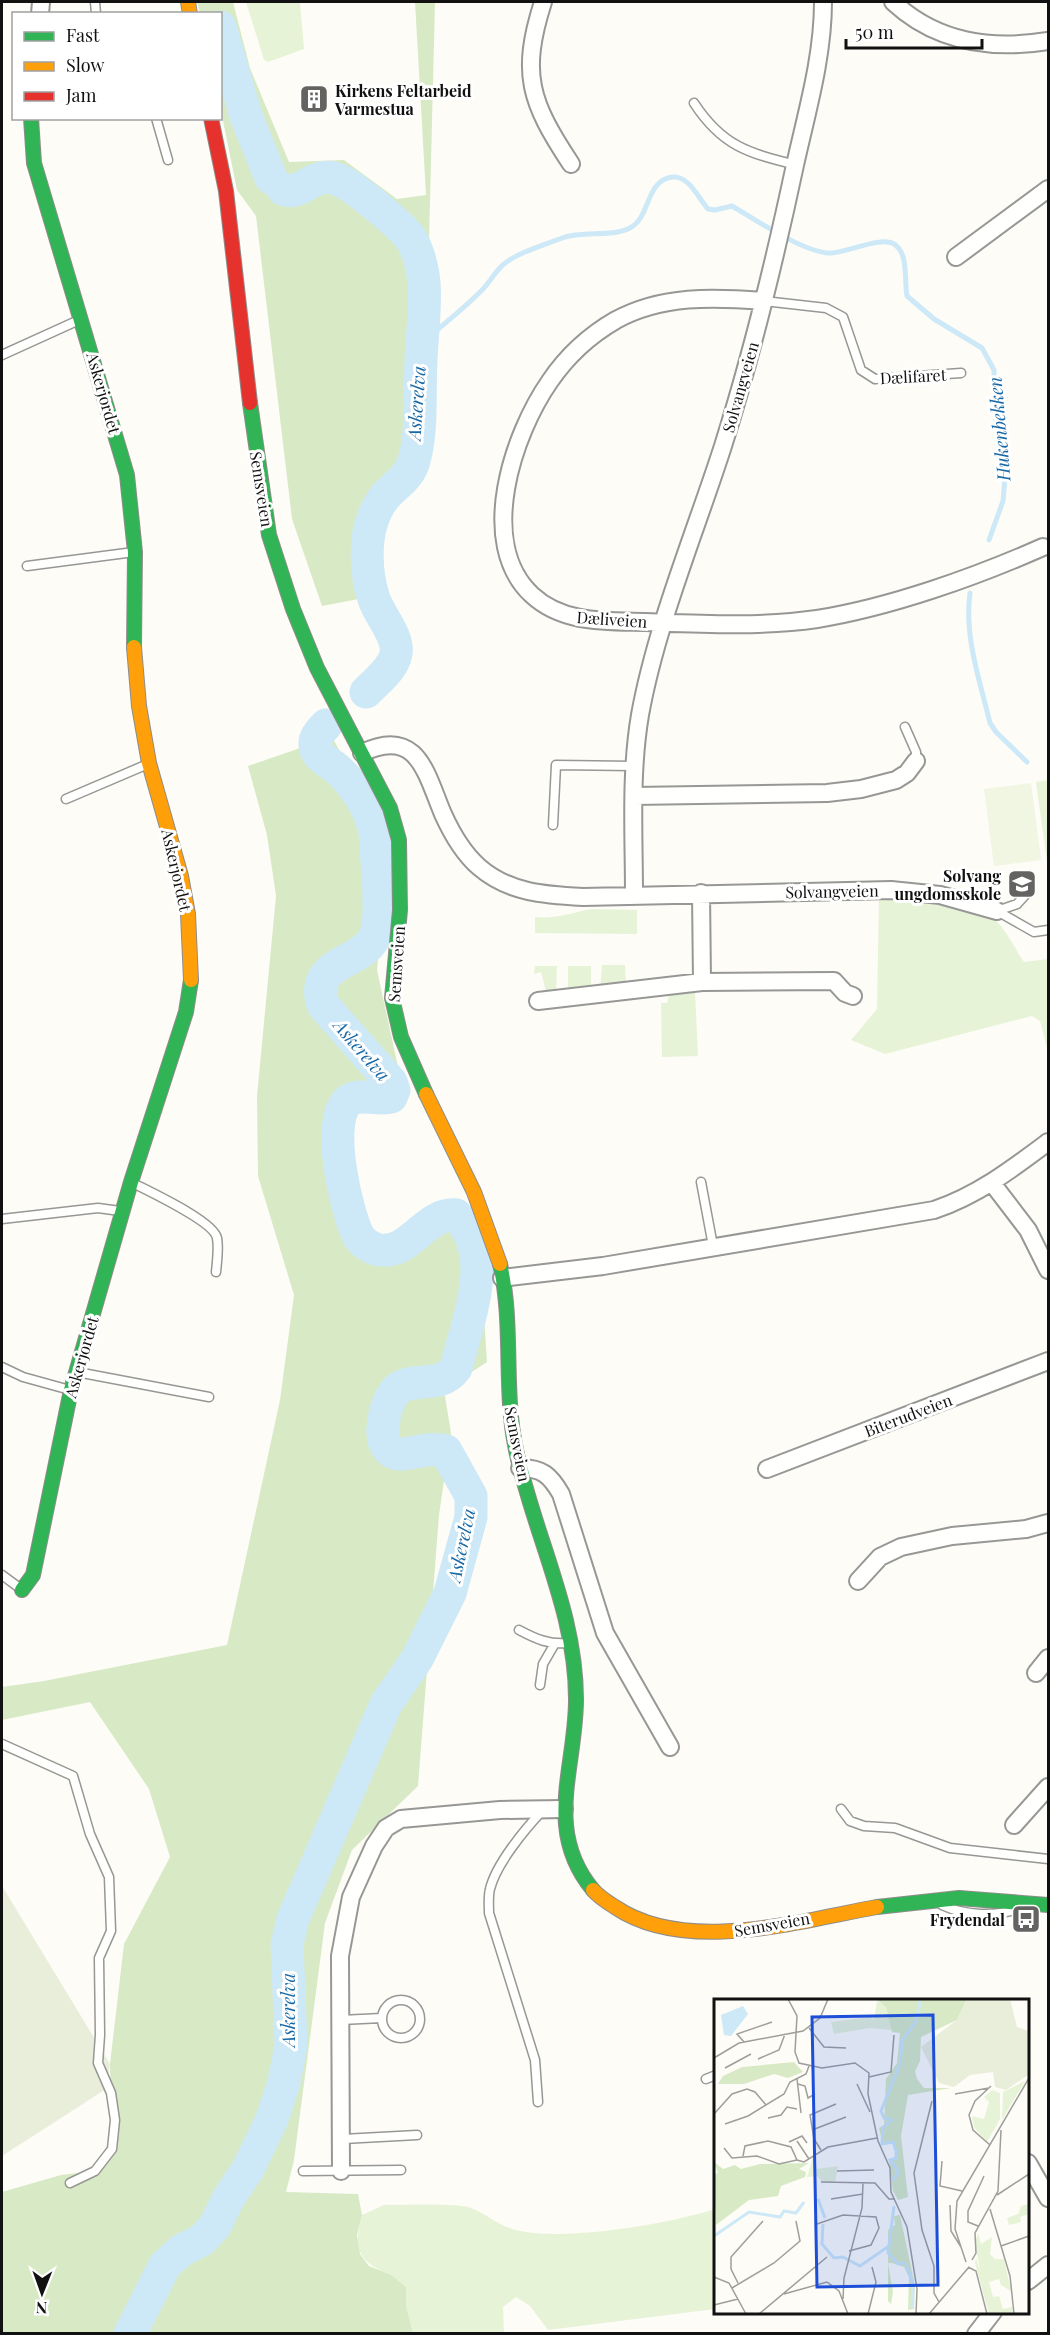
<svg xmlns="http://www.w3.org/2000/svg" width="1050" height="2335" viewBox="0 0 1050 2335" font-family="'Playfair Display',serif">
<rect width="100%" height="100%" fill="#fdfcf7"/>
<path fill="#e7f3d7" d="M246,2H300L304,49L268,62L264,60Z
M1048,780V869L1036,782Z
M879,897C911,897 969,898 994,919C1006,929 1015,949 1024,962L1048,959V1052L1040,1021L1032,1016L885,1054L851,1040L877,1009Z
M591,909L637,910V934L535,933V917C556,919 571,913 591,909Z
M602,965H625L626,984L600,990Z
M535,966H557L556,995L546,991L541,972L534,974Z
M568,966H591V988L568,993Z
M695,992L698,1056L662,1057L661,1003H667L669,995Z
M384,2205C400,2205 459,2203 471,2208C487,2214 498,2226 516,2230C564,2242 668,2224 715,2209V2309L548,2330L530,2306L516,2297L503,2307L504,2333H413L406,2306V2287C373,2261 348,2267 362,2215Z"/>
<path fill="#d8eac5" d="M197,2H233L250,68L289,162L344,160L397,199L426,195L415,2H435L423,481L366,522L369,597L322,606L292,519L256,216L237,190L221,111L220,14L200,13Z
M332,737L376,816L386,882L377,970L402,1085C398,1089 394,1095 389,1097C376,1104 357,1090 346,1103C327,1127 345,1210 358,1236C362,1243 372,1250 380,1250C411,1254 426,1212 456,1215L482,1283L487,1362L444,1390L451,1433L439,1515L418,1786L352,1850L325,1923L294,2160L286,2192L358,2194L362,2215L357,2235L360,2254L369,2266L391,2275L406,2287V2306L413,2333H2V2192L61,2175L95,2171L112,2149L110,2064L124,1944L170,1857L149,1789L90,1702L2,1720V1687L44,1681L227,1645L280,1400L294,1295L258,1176L257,1096L276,896L267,835L248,766Z"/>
<path fill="#e9eedb" d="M2,1886L110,2064L106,2089L2,2156Z"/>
<path fill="#f0f6e1" d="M1031,783L1041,860L994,866L984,789Z"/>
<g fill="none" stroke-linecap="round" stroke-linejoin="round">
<path stroke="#cde8f7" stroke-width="5" d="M421,343C442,326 461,311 480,292C489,284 495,271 504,264C519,252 544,245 562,238C584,230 610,238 630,228C651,217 645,181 672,177C689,175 698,198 708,209L715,210L732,206C756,220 806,254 831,253C848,252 882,236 894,244C909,253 904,281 907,296L934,319L982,348L994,370L995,415L1004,456L1005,478L1003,501L989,540
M970,593C964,637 980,681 990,723L996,732L1027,762"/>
<path stroke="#cde8f7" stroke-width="33" d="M220,27L246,116L271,178
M283,189C304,198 313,167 341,181C356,188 402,226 411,239C418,250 423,269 424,282C426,308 422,334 421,360C419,392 423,433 413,464C407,480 393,486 384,498C375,509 369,527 368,540C366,559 368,581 374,599C379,615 399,636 396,653C394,668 376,682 366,692
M130,2334L165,2265L182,2250L202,2240L215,2226L228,2199L248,2169L272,2119L284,2082L291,2045L287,1944L293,1919L386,1704L417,1659L450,1593L471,1517V1496L446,1451C428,1445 402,1459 392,1452C384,1447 382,1436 383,1427C391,1356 432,1400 456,1368C467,1322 497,1254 456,1215C426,1212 411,1254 380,1250C372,1249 362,1243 358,1235C346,1210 326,1124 347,1102C357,1092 378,1101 391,1097L394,1090L391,1082L323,1005C309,962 359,964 373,940C385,921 376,866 376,843C375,816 357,786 336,768C328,761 316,757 315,745C314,737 321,731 326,725"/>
<g stroke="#979795" stroke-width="11">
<path id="lane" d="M95,2L96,14
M694,103C722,146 748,153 796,165
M156,118L168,160
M764,301L826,308L843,317L861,370L875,379L961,373
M2,355L79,320
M27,566L134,552
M905,727L916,752V761
M66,799L148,764
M553,825L556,765L634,766
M997,911L1034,932L1048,930
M997,911L1017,904L1027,893
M131,1182C148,1191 214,1221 217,1238C219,1249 217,1261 216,1272
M701,1182L713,1246
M2,1219L98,1208L120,1211
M2,1367L23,1377L70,1390
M77,1372L209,1397
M2,1575L21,1589
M519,1630C536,1639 549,1645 569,1643
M540,1685L543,1664L554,1645
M2,1744L73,1776L90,1834L109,1877L111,1931L99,1958L100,2035L98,2063L111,2093L115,2120L112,2149L95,2171L70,2183
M841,1809L850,1821L864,1826L895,1828L950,1848L1048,1859
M942,1905C966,1916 995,1917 1021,1908
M382 2019a19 19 0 1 1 38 0a19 19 0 1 1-38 0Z
M341,2020L382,2018
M706,2079L716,2075
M538,2102L535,2060L489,1913C489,1906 488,1896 490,1889C496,1864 525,1829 543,1810
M343,2139L417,2135
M303,2171L401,2170"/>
</g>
<g stroke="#979795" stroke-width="20">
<path id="street" d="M543,2C520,74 530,102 571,164
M893,2C937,43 991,50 1048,41
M40,14L41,2
M956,257L1048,189
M764,301C713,297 662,295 616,320C590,335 567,356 550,381C513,434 476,543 532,595C563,624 607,621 646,622C702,624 762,627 817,619C891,607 975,577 1043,547
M362,753C418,726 426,774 443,814C452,834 463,853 479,867C509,893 545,895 583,897L891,890L940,895L997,911
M634,796L827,793L861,789L896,780L907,773L916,761
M701,893L702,982
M634,895C634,835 630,774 640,715C656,626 695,533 723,446C752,354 775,259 795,165C807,111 823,57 823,2
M538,1001L702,982L834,981L845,993L853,996
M992,1183L1028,1230L1048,1270
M502,1278L603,1266L934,1210C978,1195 1012,1169 1048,1142
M520,1468C542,1468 550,1475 561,1494L605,1633L670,1747
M767,1469L1048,1361
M858,1581L880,1557L901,1547L952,1536L1026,1529L1048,1523
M1036,1673L1048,1658
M1014,1825L1048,1787
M1028,2163L1048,2198
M341,2171L340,1956L351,1897L374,1846L386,1828L401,1819L500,1810L564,1809
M1028,2281L1048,2265
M976,2334L993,2312"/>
</g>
<g stroke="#8e8d8b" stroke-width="16">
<path id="fast" d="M31,118L34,163L127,475L135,552L134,647
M250,403L269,535L293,609L317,668L390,808L399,840L400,910L392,998L401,1037L426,1094
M500,1264C514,1325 503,1389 516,1450C534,1535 577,1613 576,1702C575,1770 544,1831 593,1890
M22,1590L33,1575L71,1390L131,1182L186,1012L191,980
M877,1907L959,1898L1048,1905"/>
</g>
<g stroke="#8e8d8b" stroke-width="16">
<path id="slow" d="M188,2L190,14
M134,647L139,706L149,763L181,876L188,914L191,980
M426,1094L474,1192L500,1264
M593,1890C599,1897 607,1902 615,1907C686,1955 799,1921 877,1907"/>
</g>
<g stroke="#8e8d8b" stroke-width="16">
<path id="jam" d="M211,118L226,191L250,403"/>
</g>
<use href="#lane" stroke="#fffffe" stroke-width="8"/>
<use href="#street" stroke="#fffffe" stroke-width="16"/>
<use href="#fast" stroke="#30b455" stroke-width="14"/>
<use href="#slow" stroke="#ff9f0a" stroke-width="14"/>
<use href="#jam" stroke="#e5322d" stroke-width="14"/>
</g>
<defs>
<g id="building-square" transform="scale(1.5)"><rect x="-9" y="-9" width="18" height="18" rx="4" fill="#646362" stroke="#fff"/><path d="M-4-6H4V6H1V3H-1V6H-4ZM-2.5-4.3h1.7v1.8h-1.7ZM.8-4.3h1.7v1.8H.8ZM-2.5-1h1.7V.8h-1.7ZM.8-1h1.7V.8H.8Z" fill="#fff"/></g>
<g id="school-square" transform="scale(1.5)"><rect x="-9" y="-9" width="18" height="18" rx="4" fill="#646362" stroke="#fff"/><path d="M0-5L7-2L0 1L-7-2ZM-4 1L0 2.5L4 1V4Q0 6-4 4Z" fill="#fff"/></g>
<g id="bus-square" transform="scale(1.5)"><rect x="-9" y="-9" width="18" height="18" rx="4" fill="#646362" stroke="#fff"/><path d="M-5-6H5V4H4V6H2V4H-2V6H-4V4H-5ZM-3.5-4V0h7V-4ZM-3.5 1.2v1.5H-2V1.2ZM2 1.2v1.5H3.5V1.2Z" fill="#fff"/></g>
</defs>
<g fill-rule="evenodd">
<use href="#building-square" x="314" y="99"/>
<use href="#school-square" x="1022" y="884"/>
<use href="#bus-square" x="1026" y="1919"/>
</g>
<g text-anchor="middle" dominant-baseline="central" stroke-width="6" stroke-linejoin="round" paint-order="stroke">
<g font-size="16" font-weight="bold" fill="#111" stroke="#fff" text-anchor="end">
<text x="335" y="90" text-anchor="start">Kirkens Feltarbeid<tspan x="335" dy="18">Varmestua</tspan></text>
<text x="1001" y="875">Solvang<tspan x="1001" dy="18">ungdomsskole</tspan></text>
<text x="1005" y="1919">Frydendal</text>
</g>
<g font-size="16" fill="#111" stroke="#fff">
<text transform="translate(913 376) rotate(-3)">Dælifaret</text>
<text transform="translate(740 387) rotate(-74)">Solvangveien</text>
<text transform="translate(104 393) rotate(74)">Askerjordet</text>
<text transform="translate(262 489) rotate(81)">Semsveien</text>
<text transform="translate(612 619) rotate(4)">Dæliveien</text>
<text transform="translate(177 870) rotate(77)">Askerjordet</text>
<text transform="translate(832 891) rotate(-1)">Solvangveien</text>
<text transform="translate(396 964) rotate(-86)">Semsveien</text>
<text transform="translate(81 1357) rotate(-74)">Askerjordet</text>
<text transform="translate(908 1415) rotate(-21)">Biterudveien</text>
<text transform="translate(518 1444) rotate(79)">Semsveien</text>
<text transform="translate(772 1924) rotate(-10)">Semsveien</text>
</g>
<g font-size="18" font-style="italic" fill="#1768a6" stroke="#fff">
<text transform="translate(416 403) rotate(-86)">Askerelva</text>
<text transform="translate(999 429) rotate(-95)">Hukenbekken</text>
<text transform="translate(362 1050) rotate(49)">Askerelva</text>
<text transform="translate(461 1545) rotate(-78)">Askerelva</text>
<text transform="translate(288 2010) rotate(-90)">Askerelva</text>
</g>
</g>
<g transform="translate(714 1999)">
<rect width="315" height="315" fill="#fdfcf7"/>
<path d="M163,2L172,7L178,31L156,29L120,35L117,23L156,18L160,21ZM311,82L288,121L289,93ZM278,91L286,94V120L273,143L260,128L258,117L270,120L275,103L270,98ZM99,158L103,170L124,167L121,184L107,182L104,177L93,178ZM315,205V215L306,218L307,223L295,226L293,219L304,215L307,207ZM264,234L267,245L278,238L276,255L281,260H290L297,292L287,286L285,280L275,283L279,298L285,297L289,310L298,308L299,315H275L261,264L262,259L266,271L261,244Z" fill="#e7f3d7"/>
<path d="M162,0H253L243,21L207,38L206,62L201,72L203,80L210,89H237L194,96L187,137L194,198L184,201L179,192L175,161L182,158L181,147L178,142L169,146L165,129L170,126L172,80L183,64L186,34L178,33L172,8ZM80,63L89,73L74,79L60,75L30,85H4L9,77L28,68ZM0,163L9,170L21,166L27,170L46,165L95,164L85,170L92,173L91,178L67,187L64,197L35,201L2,226L0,175L4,174ZM186,216L201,287L200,310L194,311L195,278L190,268L178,264H174L179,293L177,305L174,302V231L181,226L180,217Z" fill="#d8eac5"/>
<path d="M253,0H296L303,28L315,32L314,76L292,91L281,88L279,73L256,76L240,88L225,84L207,48L243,21Z" fill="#e9eedb"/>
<path d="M29,7L34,15L17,37L10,36L7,16Z" fill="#cde8f7"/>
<path fill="none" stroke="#cde8f7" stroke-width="3" d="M179,181L185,173L176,161L182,159V152L179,143L168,145L169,129L177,121L170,119L167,112L186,65L188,42L202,22L207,0M104,200L111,219M180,207L174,254L184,265L191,264M109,225L108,245L120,259L129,258L146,267L175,247M0,237L35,213L66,218L70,212L82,214L90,203M192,266L199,285L198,309"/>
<path fill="none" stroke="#9f9e9b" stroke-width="1.5" d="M74,0L83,17L81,53L85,64L108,69L141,64L155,74L154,95L164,142L176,169L177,193L193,228L203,290L202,315M95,29L110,48L132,49M30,43L23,35L58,23M0,59L25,44L89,32L106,19L114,0M44,60L65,51L71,35M11,69L37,55M155,78L177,73L180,36M83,80L87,114M84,85L91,87L94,99L101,95M143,85L156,113M241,95L275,89M218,102L200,174L208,231L220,267V294L225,303M0,115L18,95L33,90L41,93L52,106M54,119L67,116L73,108L83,110M11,125L34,117L70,95L76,83L92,75L95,67M98,131L132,118M83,142L95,160M75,143L88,137L93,144M276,146L259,131L255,116L261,102L277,87M10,149L18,159L43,157L65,165L83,161M107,151L100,140L96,116L122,105M29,157L31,147L54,142L77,148L83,161L90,163L114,148L163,139M228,162L226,187L248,192M123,172L160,171M107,183L161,184L175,200H181M283,196L315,175M117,200L149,195M236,206L237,232L247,248M276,210L296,277L300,315M103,225L129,216L162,218L165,229L157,246L135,252M264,227L254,223V212L270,177M287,247L315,237M258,261L262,254L261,234L284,192L287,131M252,263L241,230L243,202L315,79M254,268L262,272L273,315M0,278L15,284L32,315M24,284L17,270V258L49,222M18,289L60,264L86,242L82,222M70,295L113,283L125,292L134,315M129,300L130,279L148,209L149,184M0,306L24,300M45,315L113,258M154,315L162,283L158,268M215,315L255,268"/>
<path fill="#1d4ed8" fill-opacity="0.15" stroke="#1d4ed8" stroke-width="3" d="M219,16L224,286L103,288L98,18Z"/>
<rect width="315" height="315" fill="none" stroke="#111" stroke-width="3"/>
</g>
<rect width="1050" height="2335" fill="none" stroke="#111111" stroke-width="6"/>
<rect x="12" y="12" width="210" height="108" fill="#ffffff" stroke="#a0a0a0" stroke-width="1.5"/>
<rect x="24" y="32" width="30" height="9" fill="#30b455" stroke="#a0a0a0" stroke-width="1.5"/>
<text x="66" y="42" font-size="18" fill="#111111">Fast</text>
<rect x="24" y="62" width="30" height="9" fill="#ff9f0a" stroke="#a0a0a0" stroke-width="1.5"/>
<text x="66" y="72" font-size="18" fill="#111111">Slow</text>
<rect x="24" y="92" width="30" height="9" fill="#e5322d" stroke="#a0a0a0" stroke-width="1.5"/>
<text x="66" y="102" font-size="18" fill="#111111">Jam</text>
<g transform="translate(42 2293) rotate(181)" stroke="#ffffff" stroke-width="4.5" paint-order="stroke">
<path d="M0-4.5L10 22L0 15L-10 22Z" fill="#111111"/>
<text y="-9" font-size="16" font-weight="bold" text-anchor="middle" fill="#111111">N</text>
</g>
<path d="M846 39v9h136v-9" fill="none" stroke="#111111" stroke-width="3"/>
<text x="855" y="39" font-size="18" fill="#111111" stroke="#ffffff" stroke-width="4.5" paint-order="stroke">50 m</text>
</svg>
